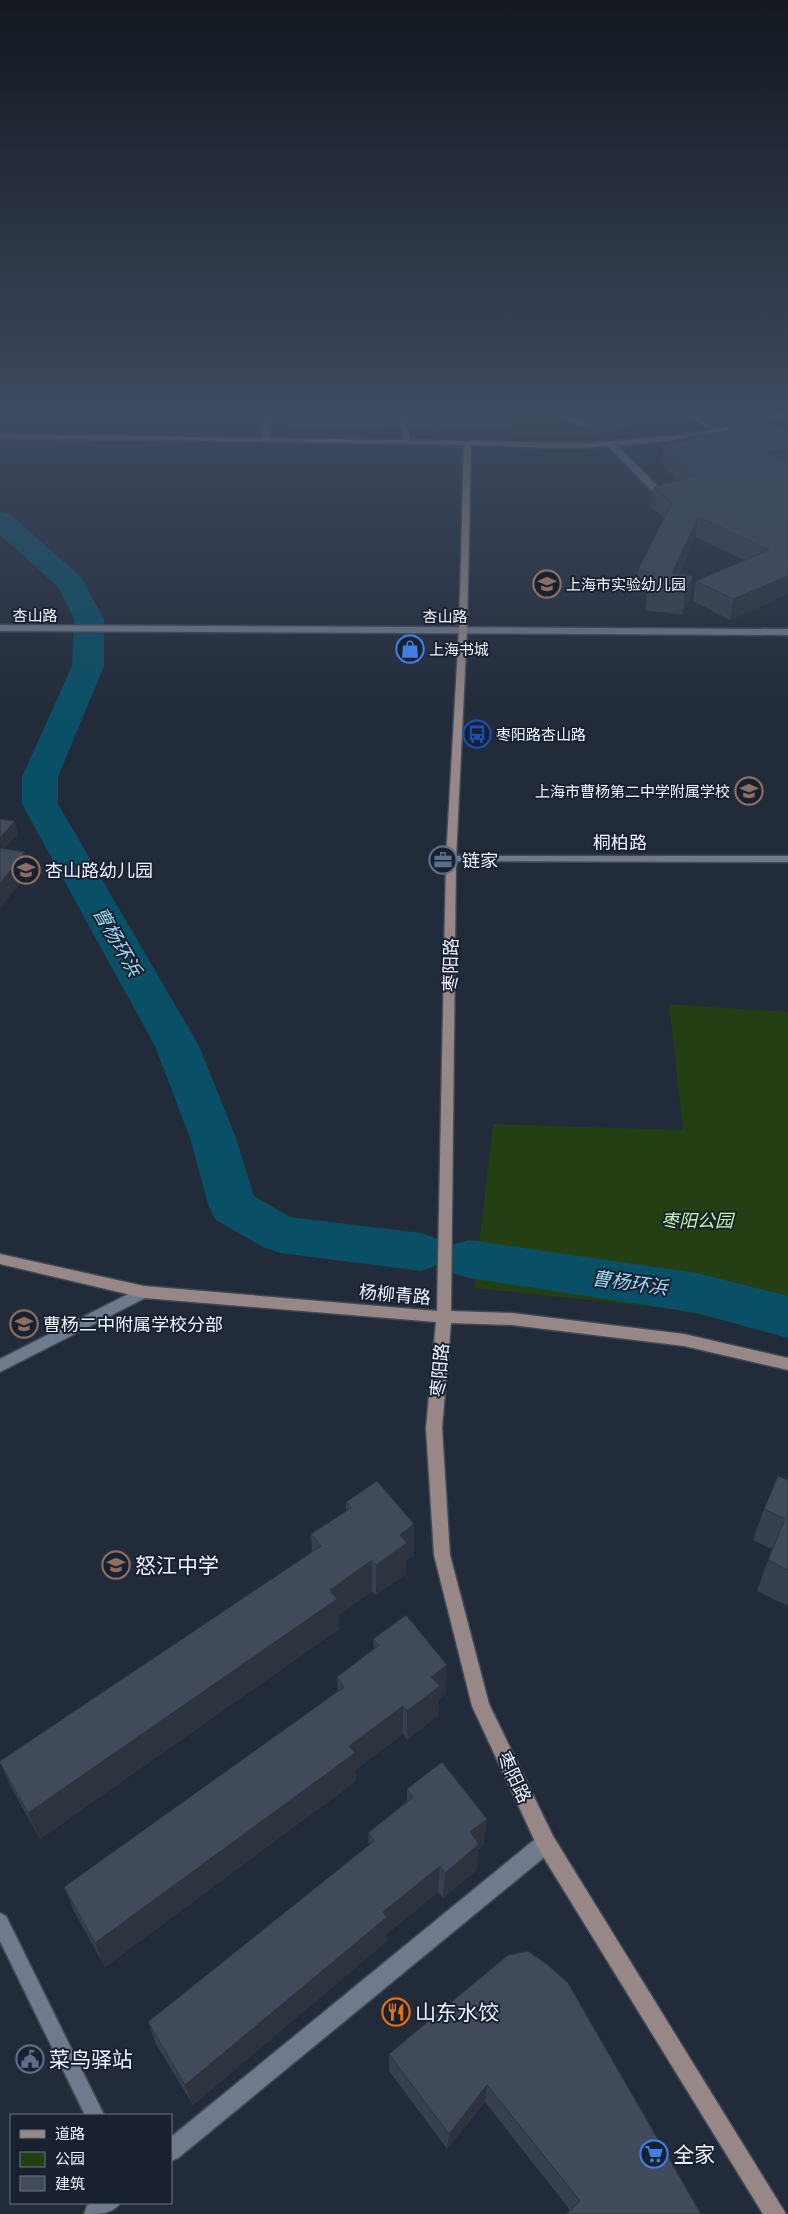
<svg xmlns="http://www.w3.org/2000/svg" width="788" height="2214" viewBox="0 0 788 2214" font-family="'PT Serif','Noto Sans SC',serif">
<rect width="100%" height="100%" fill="#222b3a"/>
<path fill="#243f13" d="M510,410H525L602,437L512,434Z
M669,1004L788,1012V1336L675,1309L474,1288L493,1124L683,1130Z"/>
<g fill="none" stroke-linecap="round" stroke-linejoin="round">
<path fill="#095066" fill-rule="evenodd" d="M0,512L10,514L81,577L104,619V666L58,777V804L199,1046L236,1138L254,1196L290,1217L421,1233L438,1239L446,1252L438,1265L421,1271L280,1253L263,1247L216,1220L209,1207L190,1138L155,1046L22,804V777L72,666L74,619L58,587L0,535Z
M469,1240L697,1273L788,1296V1338L697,1313L469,1278L452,1273L444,1259L452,1245Z"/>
<g stroke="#414956" stroke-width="3">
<path id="lane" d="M695,416L697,417L721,432L716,433L693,419L692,418Z
M0,1913L6,1916L104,2115H85L0,1941Z"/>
</g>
<g stroke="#414956" stroke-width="3">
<path id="street" d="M264,410H270V441L266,443L262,441Z
M398,410H404L410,443L404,442Z
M545,410H553L583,422L600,418L603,420L582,426Z
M677,410H684L698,418L693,419Z
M608,442H614L658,487V491H652L608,446Z
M0,625L788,629V635L0,631Z
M451,856H788V862L447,861L446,859Z
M144,1286L149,1288L151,1292L149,1296L0,1372V1359Z
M546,1834L553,1836L555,1843L553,1850L178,2158L171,2161V2137L539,1836Z
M92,2203H120C113,2214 99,2214 84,2214L87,2206Z"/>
</g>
<g stroke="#414956" stroke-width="3">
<path id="secondary" d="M788,411V415C724,434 660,444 593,447C553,449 512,446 471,445L467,629L456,859L451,1311L512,1313L684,1334L788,1358V1370L684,1346L512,1325L451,1323L442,1428L450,1555L489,1704L553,1836L786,2214H763L539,1850L472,1706L434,1555L426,1428L436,1322L144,1298L0,1264V1254L144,1286L437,1311L446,859L459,629L464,445L0,438V434L591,443L691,434L739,425Z"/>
</g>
<use href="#lane" fill="#6f7a8c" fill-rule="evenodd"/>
<use href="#street" fill="#6f7a8c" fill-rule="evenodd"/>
<use href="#secondary" fill="#978787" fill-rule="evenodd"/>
</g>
<path fill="#37404e" d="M290,410H399V426L290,428Z
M404,410H509L508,429L429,431L428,428H413L412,426H409Z
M557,410H682L681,414L595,434L585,427V420H583Z
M687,410H764H763L788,434V594L730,620L693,601L696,581L744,560L695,537L679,574L693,576L690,597L682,615L645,610L647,592L636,591L638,570L664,518L651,507L654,487L678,481L661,462L664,443L687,441L688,436L729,431L730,424L720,427Z
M788,1480V1606L757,1591L772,1549L753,1540L764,1509Z
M346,1502L414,1555L406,1560V1574L376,1595L372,1591L338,1616L339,1629L40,1839L12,1789L0,1763L312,1552L311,1534L346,1512Z
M373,1639L446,1694L439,1699L438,1715L407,1740L403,1734L355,1770L356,1781L105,1967L74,1911L64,1887L338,1692L337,1677L374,1649Z
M407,1789L484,1845L479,1849L477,1870L443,1898L438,1892L387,1934V1941L193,2105L156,2044L148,2022L369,1845L368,1833L407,1801Z
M508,1955L701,2214L570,2210L485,2102L447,2149L389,2071V2054Z"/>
<path fill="#2d3440" d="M584,410H586L585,420H583Z
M596,410H682L681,414L595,434Z
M722,410H764L752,413H732L730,424L720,427Z
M788,449V468L765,451Z
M698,517L695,537L670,594L672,573Z
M693,576L690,597L682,615L685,594Z
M788,576V594L730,620L733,599Z
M15,821L18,834L0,854V838Z
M25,852L29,871L0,909V884Z
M414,1524V1555L406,1560V1574L376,1595V1565L400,1535Z
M372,1560V1591L338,1616L339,1629L40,1839L28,1813L330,1590Z
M447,1665L446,1694L439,1699L438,1715L407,1740V1711L431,1677Z
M403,1706V1734L355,1770L356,1781L105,1967L95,1943L349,1746Z
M487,1819L484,1845L479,1849L477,1870L443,1898L445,1873L470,1832Z
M440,1866L438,1892L387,1934V1941L193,2105L185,2085L383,1912Z
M487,2085L485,2102L447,2149L449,2134Z"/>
<path fill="#404a5b" stroke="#2d3440" d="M748,410H762L788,434V449L765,451L788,465V576L733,599L696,581L769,550L698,517L672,573L693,576L685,594L647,589L655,573L638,570L672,503L654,487L694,476L664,443L692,440L688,436L761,428L732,413Z
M0,819L15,821L0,838Z
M0,848L25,852L0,884Z
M778,1476L788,1480V1570L768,1560L785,1519L764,1509Z
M377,1481L414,1524L400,1535L407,1543L376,1565L372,1560L330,1590L337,1599L28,1813L0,1763V1761L321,1546L311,1534L351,1508L346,1502Z
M406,1615L447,1665L431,1677L440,1686L407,1711L403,1706L349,1746L355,1753L95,1943L64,1887L344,1687L337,1677L379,1645L373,1639Z
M442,1762L487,1819L470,1832L479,1844L445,1873L440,1866L383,1912L387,1917L185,2085L148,2022L374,1841L368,1833L413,1797L407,1789Z
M528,1951L548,1965L568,1983L701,2214H566L580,2201L487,2085L449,2134L389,2054L508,1955Z"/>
<linearGradient id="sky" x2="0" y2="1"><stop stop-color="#131820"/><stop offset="0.57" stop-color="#3e4a60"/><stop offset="1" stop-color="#3e4a60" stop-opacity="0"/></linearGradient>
<rect width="788" height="720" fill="url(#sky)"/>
<defs>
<g id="school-ring" transform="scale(1.4375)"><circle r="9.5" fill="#192130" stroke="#8d6e63" stroke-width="1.5"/><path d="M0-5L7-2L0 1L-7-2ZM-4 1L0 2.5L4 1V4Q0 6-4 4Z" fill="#8d6e63"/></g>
<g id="shop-ring" transform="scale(1.4375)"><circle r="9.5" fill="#192130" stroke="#3f7fe0" stroke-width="1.5"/><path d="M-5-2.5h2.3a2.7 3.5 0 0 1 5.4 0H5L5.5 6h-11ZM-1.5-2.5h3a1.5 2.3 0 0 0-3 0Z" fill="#3f7fe0"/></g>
<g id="bus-ring" transform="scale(1.4375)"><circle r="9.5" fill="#192130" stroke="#1a4fb4" stroke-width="1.5"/><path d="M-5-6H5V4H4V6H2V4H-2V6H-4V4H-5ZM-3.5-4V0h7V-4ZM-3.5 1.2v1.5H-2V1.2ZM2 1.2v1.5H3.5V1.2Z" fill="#1a4fb4"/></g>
<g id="office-ring" transform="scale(1.4375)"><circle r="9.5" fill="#192130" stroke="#5c6f8a" stroke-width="1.5"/><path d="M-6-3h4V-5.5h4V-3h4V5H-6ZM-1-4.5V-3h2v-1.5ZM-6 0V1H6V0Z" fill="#5c6f8a"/></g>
<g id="restaurant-ring" transform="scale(1.4375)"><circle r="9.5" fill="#192130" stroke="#e8710a" stroke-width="1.5"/><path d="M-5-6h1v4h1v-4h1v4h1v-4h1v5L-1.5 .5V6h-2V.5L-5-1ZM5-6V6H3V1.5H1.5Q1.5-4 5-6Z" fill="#e8710a"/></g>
<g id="civic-ring" transform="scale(1.4375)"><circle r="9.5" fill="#192130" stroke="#5c6f8a" stroke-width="1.5"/><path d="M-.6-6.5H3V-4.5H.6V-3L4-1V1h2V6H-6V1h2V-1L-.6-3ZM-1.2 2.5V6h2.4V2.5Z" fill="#5c6f8a"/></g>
<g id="supermarket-ring" transform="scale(1.4375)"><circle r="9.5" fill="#192130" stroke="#3f7fe0" stroke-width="1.5"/><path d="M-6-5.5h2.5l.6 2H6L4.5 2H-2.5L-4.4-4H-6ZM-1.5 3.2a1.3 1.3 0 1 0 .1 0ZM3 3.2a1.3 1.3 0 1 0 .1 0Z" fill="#3f7fe0"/></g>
</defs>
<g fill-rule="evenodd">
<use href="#school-ring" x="547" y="584"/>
<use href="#shop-ring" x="410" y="649"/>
<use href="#bus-ring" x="477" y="734"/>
<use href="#school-ring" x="749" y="791"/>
<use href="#office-ring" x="443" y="860"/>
<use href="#school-ring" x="26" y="870"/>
<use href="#school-ring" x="24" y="1324"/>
<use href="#school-ring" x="116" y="1565"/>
<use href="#restaurant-ring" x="396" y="2012"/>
<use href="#civic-ring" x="30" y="2059"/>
<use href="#supermarket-ring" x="654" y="2154"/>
</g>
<g text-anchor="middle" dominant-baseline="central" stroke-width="4" stroke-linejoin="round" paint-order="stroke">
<g font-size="15" fill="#eef4fe" stroke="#192130" text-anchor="start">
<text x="566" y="584">上海市实验幼儿园</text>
<text x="429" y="649">上海书城</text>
<text x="496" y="734">枣阳路杏山路</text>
<text x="730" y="791" text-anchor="end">上海市曹杨第二中学附属学校</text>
</g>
<g font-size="15" fill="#eef4fe" stroke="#192130">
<text x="35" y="615">杏山路</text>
<text x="445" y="616">杏山路</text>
</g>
<g font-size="18" fill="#eef4fe" stroke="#192130">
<text x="620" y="842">桐柏路</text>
<text transform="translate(450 965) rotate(-89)">枣阳路</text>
<text transform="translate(395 1294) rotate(5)">杨柳青路</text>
<text transform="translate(439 1370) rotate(-85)">枣阳路</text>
<text transform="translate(515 1777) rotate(65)">枣阳路</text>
</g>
<g font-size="18" fill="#eef4fe" stroke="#192130" text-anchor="start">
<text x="462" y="860">链家</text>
<text x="45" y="870">杏山路幼儿园</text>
<text x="43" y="1324">曹杨二中附属学校分部</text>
</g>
<g font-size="18" font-style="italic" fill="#c1f7a4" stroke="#192130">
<text x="697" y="1220">枣阳公园</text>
</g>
<g font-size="19" font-style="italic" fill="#9cdbf5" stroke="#192130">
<text transform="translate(118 941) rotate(60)">曹杨环浜</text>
<text transform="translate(630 1282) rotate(8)">曹杨环浜</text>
</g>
<g font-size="21" fill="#eef4fe" stroke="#192130" text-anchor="start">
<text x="135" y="1565">怒江中学</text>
<text x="415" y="2012">山东水饺</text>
<text x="49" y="2059">菜鸟驿站</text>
<text x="673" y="2154">全家</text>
</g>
</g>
<rect x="10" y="2114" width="162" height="90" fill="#192130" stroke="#6e7582"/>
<rect x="20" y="2130" width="25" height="8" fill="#978787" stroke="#6e7582"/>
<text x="55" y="2139" font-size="15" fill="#eef4fe">道路</text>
<rect x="20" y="2152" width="25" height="15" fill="#243f13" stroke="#6e7582"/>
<text x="55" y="2164" font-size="15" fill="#eef4fe">公园</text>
<rect x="20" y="2176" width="25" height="15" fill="#404a5b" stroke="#6e7582"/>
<text x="55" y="2189" font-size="15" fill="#eef4fe">建筑</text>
</svg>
